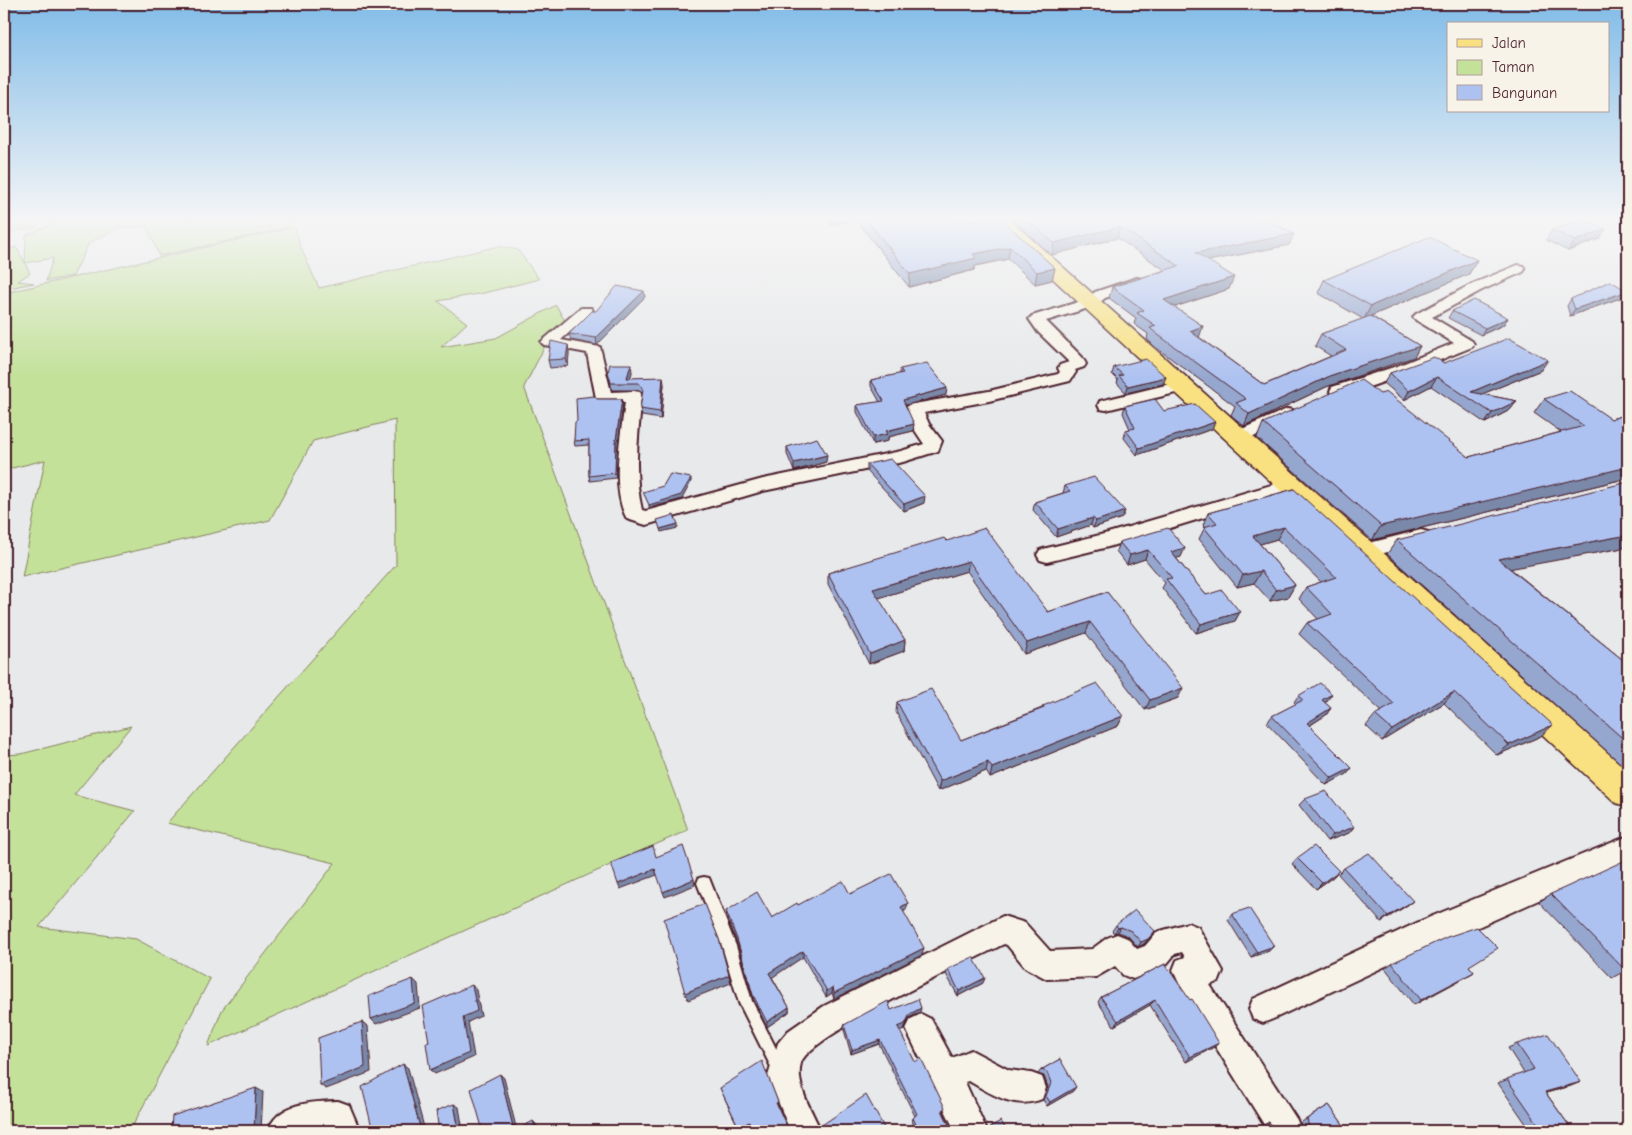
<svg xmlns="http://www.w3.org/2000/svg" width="1632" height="1135" viewBox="0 0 1632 1135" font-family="'Comic Neue',sans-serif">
<rect width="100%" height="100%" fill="#e8e9ea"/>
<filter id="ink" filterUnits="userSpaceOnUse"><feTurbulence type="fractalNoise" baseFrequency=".02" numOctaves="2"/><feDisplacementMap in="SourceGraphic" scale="10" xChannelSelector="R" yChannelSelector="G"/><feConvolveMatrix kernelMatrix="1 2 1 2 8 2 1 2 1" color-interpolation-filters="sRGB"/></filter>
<g filter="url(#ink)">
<path fill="#c3e199" stroke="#868062" d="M29,219H38L37,227L4,234V224Z
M52,219H299L287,228L159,256L147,226L119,228L89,243L73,276L46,281L53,258L25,263L30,273L18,281L34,283L4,289V250L16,247L25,263L26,235L51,225Z
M295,227L300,246L319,288L499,246L518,250L539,279L484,293L438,301L467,323L441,347L496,338L556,305L566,323L546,344L524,387L688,830L208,1046L222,1010L335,863L167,823L396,565L395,420L313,441L270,520L22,577L45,460L4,470V293Z
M131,726L74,795L135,811L39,927L136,939L210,979L130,1131H4V755L21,754Z"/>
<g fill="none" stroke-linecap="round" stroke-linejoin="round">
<g stroke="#4a1f2b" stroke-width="4">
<path id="lane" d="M704,877L709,878L736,946L752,1001L786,1068L784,1073L779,1075L774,1073L739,1003L722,946L697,883L699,878Z"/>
</g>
<g stroke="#4a1f2b" stroke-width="4">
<path id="street" d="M1518,265L1523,266L1525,269L1523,272L1482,290L1432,317L1472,341L1474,344L1472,347C1449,356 1350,399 1332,395L1330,391L1332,387L1397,366L1454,343L1416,320L1413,317L1416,314L1472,284Z
M1137,278L1142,279L1144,282L1142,285L1105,298L1095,306L1046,321L1082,357L1086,364L1084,367L1075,370L1076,372L1070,381L989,401L924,413L929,424L942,441L938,451L903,462L763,491L646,525L627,519C610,489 621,434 625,402H598L596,398L587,353L544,345L541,342L581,308H591L593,311L561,340L600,347L611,392L634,391L640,392L642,396C638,434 633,472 642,510L646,511L763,479L901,451L924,444L912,426L906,409L908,405L989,391L1058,374L1060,372L1058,368L1060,365L1069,362L1038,332L1029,319L1032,316L1085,300L1095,292Z
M1182,381L1188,382L1190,386L1188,390L1106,410L1100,409L1098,405L1100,401Z
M1287,409L1293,410L1295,414L1293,418L1245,441L1239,443L1233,441L1230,437L1233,433Z
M1292,479L1298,481L1301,485L1298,489L1108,547L1047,562L1040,560L1037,555L1040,550L1047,548L1108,533Z
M1421,530L1428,532L1431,537L1428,542L1364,558L1357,556L1354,551L1357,546Z
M1628,836V860L1478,927L1439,941L1273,1019L1263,1023L1253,1019L1249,1009L1253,999L1423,920Z
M1003,916L1025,923L1050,951L1092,949L1107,938L1117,934L1127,938L1137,949L1145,946L1157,932L1188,923L1198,927L1223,971L1219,981L1210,985L1297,1120L1301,1131H1268L1186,999L1173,970L1177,960L1185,957L1182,952L1175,954L1165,966L1133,979L1123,975L1115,966L1096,977L1047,979L1026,968L1007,945L1004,944C972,960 808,1036 801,1063C795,1085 812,1111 821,1131H790L768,1076L778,1043L788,1031L824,1006Z
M921,1014L931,1019L952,1058L971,1050L1009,1070L1031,1073L1042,1077L1046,1088L1042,1099C1015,1110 991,1094 969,1081L965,1082L987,1131H955L906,1029L911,1019Z
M338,1101L349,1105L360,1131H268C278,1102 312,1102 338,1101Z"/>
</g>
<g stroke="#4a1f2b" stroke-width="3">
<path id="primary" d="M989,219H1009L1628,771V807L1616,803Z"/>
</g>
<use href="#lane" fill="#f7f3e8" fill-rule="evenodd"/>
<use href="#street" fill="#f7f3e8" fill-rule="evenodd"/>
<use href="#primary" fill="#f9e181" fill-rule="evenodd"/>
</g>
<path fill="#96a7cf" stroke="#4a1f2b" d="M830,219H1001L1055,268L1052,280L1035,284L1008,259L975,266L974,270L909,287L856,220L831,225Z
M1016,219H1266L1294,234L1289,245L1208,261L1229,289L1174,307L1199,337L1264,385L1331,356L1315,346L1321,334L1363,319L1318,293L1324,280L1477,260L1469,274L1371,316L1420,346L1414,357L1326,387L1244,426L1231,415L1235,406L1154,346L1147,339L1148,334L1134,324L1136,318L1109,298L1112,287L1165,270L1117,238L1052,255L1016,223Z
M1552,230L1599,239L1568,251L1546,240Z
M1628,291L1623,297L1570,316L1567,306L1571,299Z
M645,297L597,345L571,340L569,334L596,311Z
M1452,311L1508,318L1503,325L1481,335L1448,318Z
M568,345L569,352L568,366L550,368L548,360Z
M1444,363L1541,370L1482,394L1517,401L1510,410L1485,423L1431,386L1404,400L1384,383L1390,373Z
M1114,367L1163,384L1126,393L1117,383L1118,380L1112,374Z
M900,369L946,395L905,405L913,431L888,437V441L873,444L857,412V405L880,402L871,386V380L900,374Z
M608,372H632L630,378L664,384L661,419L642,416L640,409L642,393L640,390H612Z
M1380,394L1469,457L1561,432L1534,413L1544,399L1611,419L1628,414V478L1372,540L1257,438L1263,423Z
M597,399H622L623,404L618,445L616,478L590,481L589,476V445L575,446L574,441L577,421Z
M1125,406L1164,411L1212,429L1137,455L1124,438L1126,430L1130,429L1123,413Z
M787,447L826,462L794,471L787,454Z
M867,464L924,503L904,511L867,471Z
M1065,486L1122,518L1093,528L1091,525L1056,537L1033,510L1035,502L1063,493Z
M1294,489L1541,736L1497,755L1444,703L1382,741L1366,726L1375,715L1381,711L1299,634L1307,623L1318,619L1299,599L1306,587L1321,582L1277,539L1260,544L1295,585L1288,597L1270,601L1254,583L1237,587L1199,539L1205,527L1203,525L1208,513Z
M1397,540L1628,547L1510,568L1628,664V770L1387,554Z
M947,541L1048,612L1107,592L1178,698L1145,710L1086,633L1024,654L967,571L878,598L905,640L904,651L869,664L828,584V573Z
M1119,542L1181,557L1176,558L1206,595L1240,612L1235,621L1196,633L1162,588L1165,583L1145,559L1127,565L1116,551Z
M1298,696L1327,701L1325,703L1331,708L1326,715L1309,726L1352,768L1347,774L1326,785L1267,723L1272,716L1296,704L1294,702Z
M897,702L961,740L1042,708L1043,706L1123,716L1118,726L990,778L986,771L938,791L896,712Z
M1305,799L1349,833L1327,841L1299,805Z
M1297,858L1339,871L1333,877L1316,889L1292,864Z
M1344,868L1413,901L1406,906L1381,922L1338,874Z
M850,894L906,910L903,912L922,955L834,999L832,993L826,997L803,957L772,977L789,1007V1012L767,1027L754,1000L738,945L727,918L726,911L772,918L798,905Z
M1551,894L1628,969L1612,978L1539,902Z
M1232,914L1269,951L1251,957L1228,920Z
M1116,925L1155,931L1144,944L1138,947L1128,936L1118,932L1114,933L1112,931Z
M1392,963L1469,966L1474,972L1414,1005L1385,968Z
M1165,964L1214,1047L1186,1062L1150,1005L1114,1026L1098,1002L1101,997Z
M948,969L983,983L958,996L946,974Z
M920,1012L909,1018L904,1029L899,1031L915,1062L943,1111L949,1125L954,1131H916L912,1121L913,1118L915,1116L879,1044L851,1054L844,1030V1025Z
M1517,1044L1571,1086L1546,1093L1573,1131H1531L1498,1083L1524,1073L1508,1048Z
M1060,1059L1073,1091L1047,1106L1043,1100L1048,1087L1044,1076L1038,1074L1041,1070Z
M720,1088L778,1106L777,1107L789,1131H752L750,1125L741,1131H740Z
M1329,1105L1348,1131H1253L1269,1122L1274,1129H1302L1300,1123Z"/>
<path fill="#7a88a9" stroke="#4a1f2b" d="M831,219H856L831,225Z
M1120,227L1117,238L1052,255L1054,243Z
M1606,229L1599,239L1568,251L1575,241Z
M1294,234L1289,245L1192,264L1196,253Z
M1010,247L1008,259L975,266L974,270L909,287L910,274L973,254Z
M1477,260L1469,274L1364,319L1371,306Z
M1055,268L1052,280L1035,284L1037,272Z
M1234,277L1229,289L1160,312L1164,300Z
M644,291L645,297L597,345L596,338Z
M1628,291L1623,297L1570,316L1575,309Z
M1508,318L1503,325L1481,335L1485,328Z
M1203,326L1199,338L1190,331Z
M568,345L569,352L568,366L566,359Z
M1420,346L1414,357L1326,387L1244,426L1249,414L1332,375Z
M1548,360L1541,370L1470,399L1471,392Z
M631,364L632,372L629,383L627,378Z
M663,377L664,384L661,419L660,412Z
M1166,377L1163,384L1126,393L1128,386Z
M1437,377L1431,386L1404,400L1409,391Z
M947,388L946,395L902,406L903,400Z
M622,399L623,404L618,445L616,478L615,473L616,440Z
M1517,401L1510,410L1485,423L1492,413Z
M1215,422L1212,429L1137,455L1139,448Z
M914,424L913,431L888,437V441L873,444V437L886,431Z
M827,455L826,462L794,471V463Z
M1628,464V478L1372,540L1381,526Z
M691,478V482L682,499L649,508V505Z
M925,496L924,503L904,511V504Z
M1125,511L1122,518L1093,528L1096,521Z
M1093,518L1091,525L1056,537L1058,529Z
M678,524V528L661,532L660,529Z
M1284,527L1277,539L1247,548L1253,536Z
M1628,535V547L1487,573L1498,559Z
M1185,548L1181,557L1167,561L1171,552Z
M1148,550L1145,559L1127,565L1130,555Z
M969,561L967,571L872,600L873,589Z
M1261,571L1254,583L1237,587L1243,575Z
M1295,585L1288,597L1270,601L1276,590Z
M1240,612L1235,621L1196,633L1201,624Z
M1090,622L1086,633L1024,654L1027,643Z
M905,640L904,651L869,664L870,654Z
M1183,688L1178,698L1145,710L1150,700Z
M1454,692L1444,703L1382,741L1392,730Z
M1332,694L1327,701L1317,707L1322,700Z
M1331,708L1326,715L1302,730L1307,723Z
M1123,716L1118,726L990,778L992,768Z
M1553,725L1541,736L1497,755L1509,745Z
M988,762L986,771L938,791L940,781Z
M1352,768L1347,774L1326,785L1332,778Z
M1354,827L1349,833L1327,841L1333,835Z
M655,869L657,875L620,889L618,884Z
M1339,871L1333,877L1316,889L1322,883Z
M694,879L695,885L665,897L663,892Z
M1413,901L1406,906L1381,922L1388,916Z
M908,903L906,910L900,913L901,907Z
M1121,927L1118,932L1114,933L1118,928Z
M1155,931L1144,944L1138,947L1141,942Z
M1274,946L1269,951L1251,957L1257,952Z
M924,948L922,955L834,999V993Z
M803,951V957L770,979L769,973Z
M1474,972L1466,977L1414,1005L1421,1000Z
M729,975L731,983L688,1000L685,993Z
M985,978L983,983L958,996L959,991Z
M413,979L418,984L420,1008L376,1024L371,1019Z
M472,985L476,990L481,1016L468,1022L474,1057L435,1074L430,1070L463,1017Z
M833,987L832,993L826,997L827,991Z
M1155,1000L1150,1005L1114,1026L1118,1021Z
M789,1007V1012L767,1027V1022Z
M921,1008L920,1012L909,1018L904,1029L897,1032L898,1027L910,1014Z
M362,1022L368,1026L371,1072L326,1089L320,1085Z
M880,1040L879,1044L851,1054L852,1050Z
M1219,1043L1214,1047L1186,1062L1190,1057Z
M403,1064L408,1068L425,1131H421Z
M500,1074L504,1078L517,1131H514Z
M1581,1082L1571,1086L1535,1096L1545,1092Z
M1076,1087L1073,1091L1047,1106L1050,1102Z
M256,1088L263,1092L261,1131H254Z
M454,1104L459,1107L463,1131H459Z
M533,1121L536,1124L539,1131H536Z
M749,1122L750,1125L741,1131H740L739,1128Z"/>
<path fill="#aec2f1" stroke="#4a1f2b" d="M866,219H1001L1055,268L1037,272L1010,247L973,254L976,258L910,274Z
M1026,219H1266L1294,234L1196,253L1234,277L1164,300L1203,326L1190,331L1264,385L1346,350L1321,334L1370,316L1420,346L1332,375L1249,414L1236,403L1246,399L1157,334L1150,328L1156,326L1137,313L1144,310L1112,287L1179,266L1120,227L1054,243Z
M1582,219H1584L1606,229L1575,241L1552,230Z
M1429,237L1477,260L1371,306L1324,280Z
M1610,281L1628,291L1575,309L1571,299Z
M617,286L644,291L596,338L569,334L592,311H596Z
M1474,300L1508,318L1485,328L1452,311Z
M1509,338L1548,360L1471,392L1517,401L1492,413L1437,377L1409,391L1390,373L1434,357L1444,363Z
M551,341L568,345L566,359L548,360Z
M1146,359L1166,377L1128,386L1119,376L1123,375L1114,367Z
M927,363L947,388L903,400L914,424L886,431L888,434L873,437L857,405L884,401L871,380L903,373L900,369Z
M610,364H631L627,378L663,377L660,412L640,409L643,389L639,383H611L608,372Z
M1361,380L1380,394L1387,392L1469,457L1584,426L1544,399L1570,391L1611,419L1628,414V467L1381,526L1263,423Z
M594,396L597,399H622L616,440L615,473L589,476V440L574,441L575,422L577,421L576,398Z
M1155,399L1164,411L1195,404L1215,422L1139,448L1126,430L1135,428L1125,406Z
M817,438L827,455L794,463L787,447Z
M891,459L925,496L904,504L867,464Z
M670,474L691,478L681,495L649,505L643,492L663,486Z
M1094,477L1125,511L1096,521L1093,518L1058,529L1035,502L1070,491L1065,486Z
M1628,482V535L1498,559L1628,664V743L1397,540Z
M1294,489L1553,725L1509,745L1454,692L1392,730L1375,715L1394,704L1307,623L1332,614L1306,587L1336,577L1284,527L1253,536L1295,585L1276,590L1261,571L1243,575L1204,527L1217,523L1208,513Z
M674,515L678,524L660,529L657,520Z
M985,528L1048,612L1107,592L1183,688L1150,700L1090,622L1027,643L969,561L873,589L905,640L870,654L828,573L944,538L947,541Z
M1168,528L1185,548L1171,552L1206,595L1222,590L1240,612L1201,624L1166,579L1172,578L1148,550L1130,555L1119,542Z
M1097,683L1123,716L992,768L988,762L940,781L897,702L931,689L961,740L1044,708L1043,706Z
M1320,683L1332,694L1322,700L1331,708L1307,723L1352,768L1332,778L1272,716L1303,700L1298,696Z
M1326,791L1354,827L1333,835L1305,799Z
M653,846L656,857L683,846L694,879L663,892L655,869L618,884L611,863Z
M1314,846L1339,871L1322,883L1297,858Z
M1369,853L1413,901L1388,916L1344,868Z
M1628,859V969L1626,971L1551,894Z
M891,874L908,903L901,907L924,948L834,993L833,987L827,991L803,951L769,973L789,1007L767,1022L753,995L737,939L726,911L757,892L772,918L797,903L798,905L843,881L850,894Z
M705,904L719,939L729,975L685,993L664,919Z
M1249,908L1274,946L1257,952L1232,914Z
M1135,910L1155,931L1148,939L1141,942L1131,931L1121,927L1118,928L1116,925Z
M1477,927L1498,948L1469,966L1474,972L1421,1000L1392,963L1447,937Z
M973,957L985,978L959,991L948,969Z
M1165,964L1190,1000L1192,999L1219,1043L1190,1057L1155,1000L1118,1021L1101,997Z
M413,979L415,1003L371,1019L369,996Z
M472,985L477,1011L463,1017L469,1053L430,1070L426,1043L429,1042L423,1006Z
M918,999L921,1008L910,1014L905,1024L898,1027L915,1062L921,1058L945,1108L942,1110L949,1125L954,1131H919L913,1118L917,1114L880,1040L852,1050L844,1025L888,1001L891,1010Z
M362,1022L365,1067L320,1085L318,1038Z
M1548,1034L1581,1082L1545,1092L1573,1131H1543L1507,1079L1534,1069L1517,1044Z
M1060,1059L1076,1087L1050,1102L1046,1096L1051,1083L1047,1072L1041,1070Z
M762,1061L778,1102L776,1103L789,1131H753L749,1122L739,1128L720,1088Z
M403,1064L421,1131H373L362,1087Z
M500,1074L514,1131H483L471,1089Z
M256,1088L254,1131H171L172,1116Z
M866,1095L886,1131H812L815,1129H822V1125Z
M454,1104L459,1131H439L436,1111Z
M1329,1105L1348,1131H1254L1269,1122L1274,1129H1308L1309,1127L1307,1119Z
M533,1121L536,1131H515Z
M1001,1121L1007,1131H982L985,1130L990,1129L991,1126Z
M604,1126L606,1131H596Z"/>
</g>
<linearGradient id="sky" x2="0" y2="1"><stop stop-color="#81bce8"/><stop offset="0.58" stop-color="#f5f5f6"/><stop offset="1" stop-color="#f5f5f6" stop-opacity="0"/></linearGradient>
<rect width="1632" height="378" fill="url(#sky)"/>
<rect width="1632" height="1135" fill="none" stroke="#f7f3e8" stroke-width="20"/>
<rect x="10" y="10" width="1612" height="1115" fill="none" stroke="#4a1f2b" stroke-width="2" filter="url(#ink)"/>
<rect x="1447" y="22" width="162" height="90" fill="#f7f3e8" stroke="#b29e9c"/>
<rect x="1457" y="39" width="25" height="8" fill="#f9e181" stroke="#b29e9c"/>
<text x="1492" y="48" font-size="15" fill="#4a1f2b">Jalan</text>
<rect x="1457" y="60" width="25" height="15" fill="#c3e199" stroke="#b29e9c"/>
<text x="1492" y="72" font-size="15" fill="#4a1f2b">Taman</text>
<rect x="1457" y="85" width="25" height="15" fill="#aec2f1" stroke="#b29e9c"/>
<text x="1492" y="98" font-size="15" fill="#4a1f2b">Bangunan</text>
</svg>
